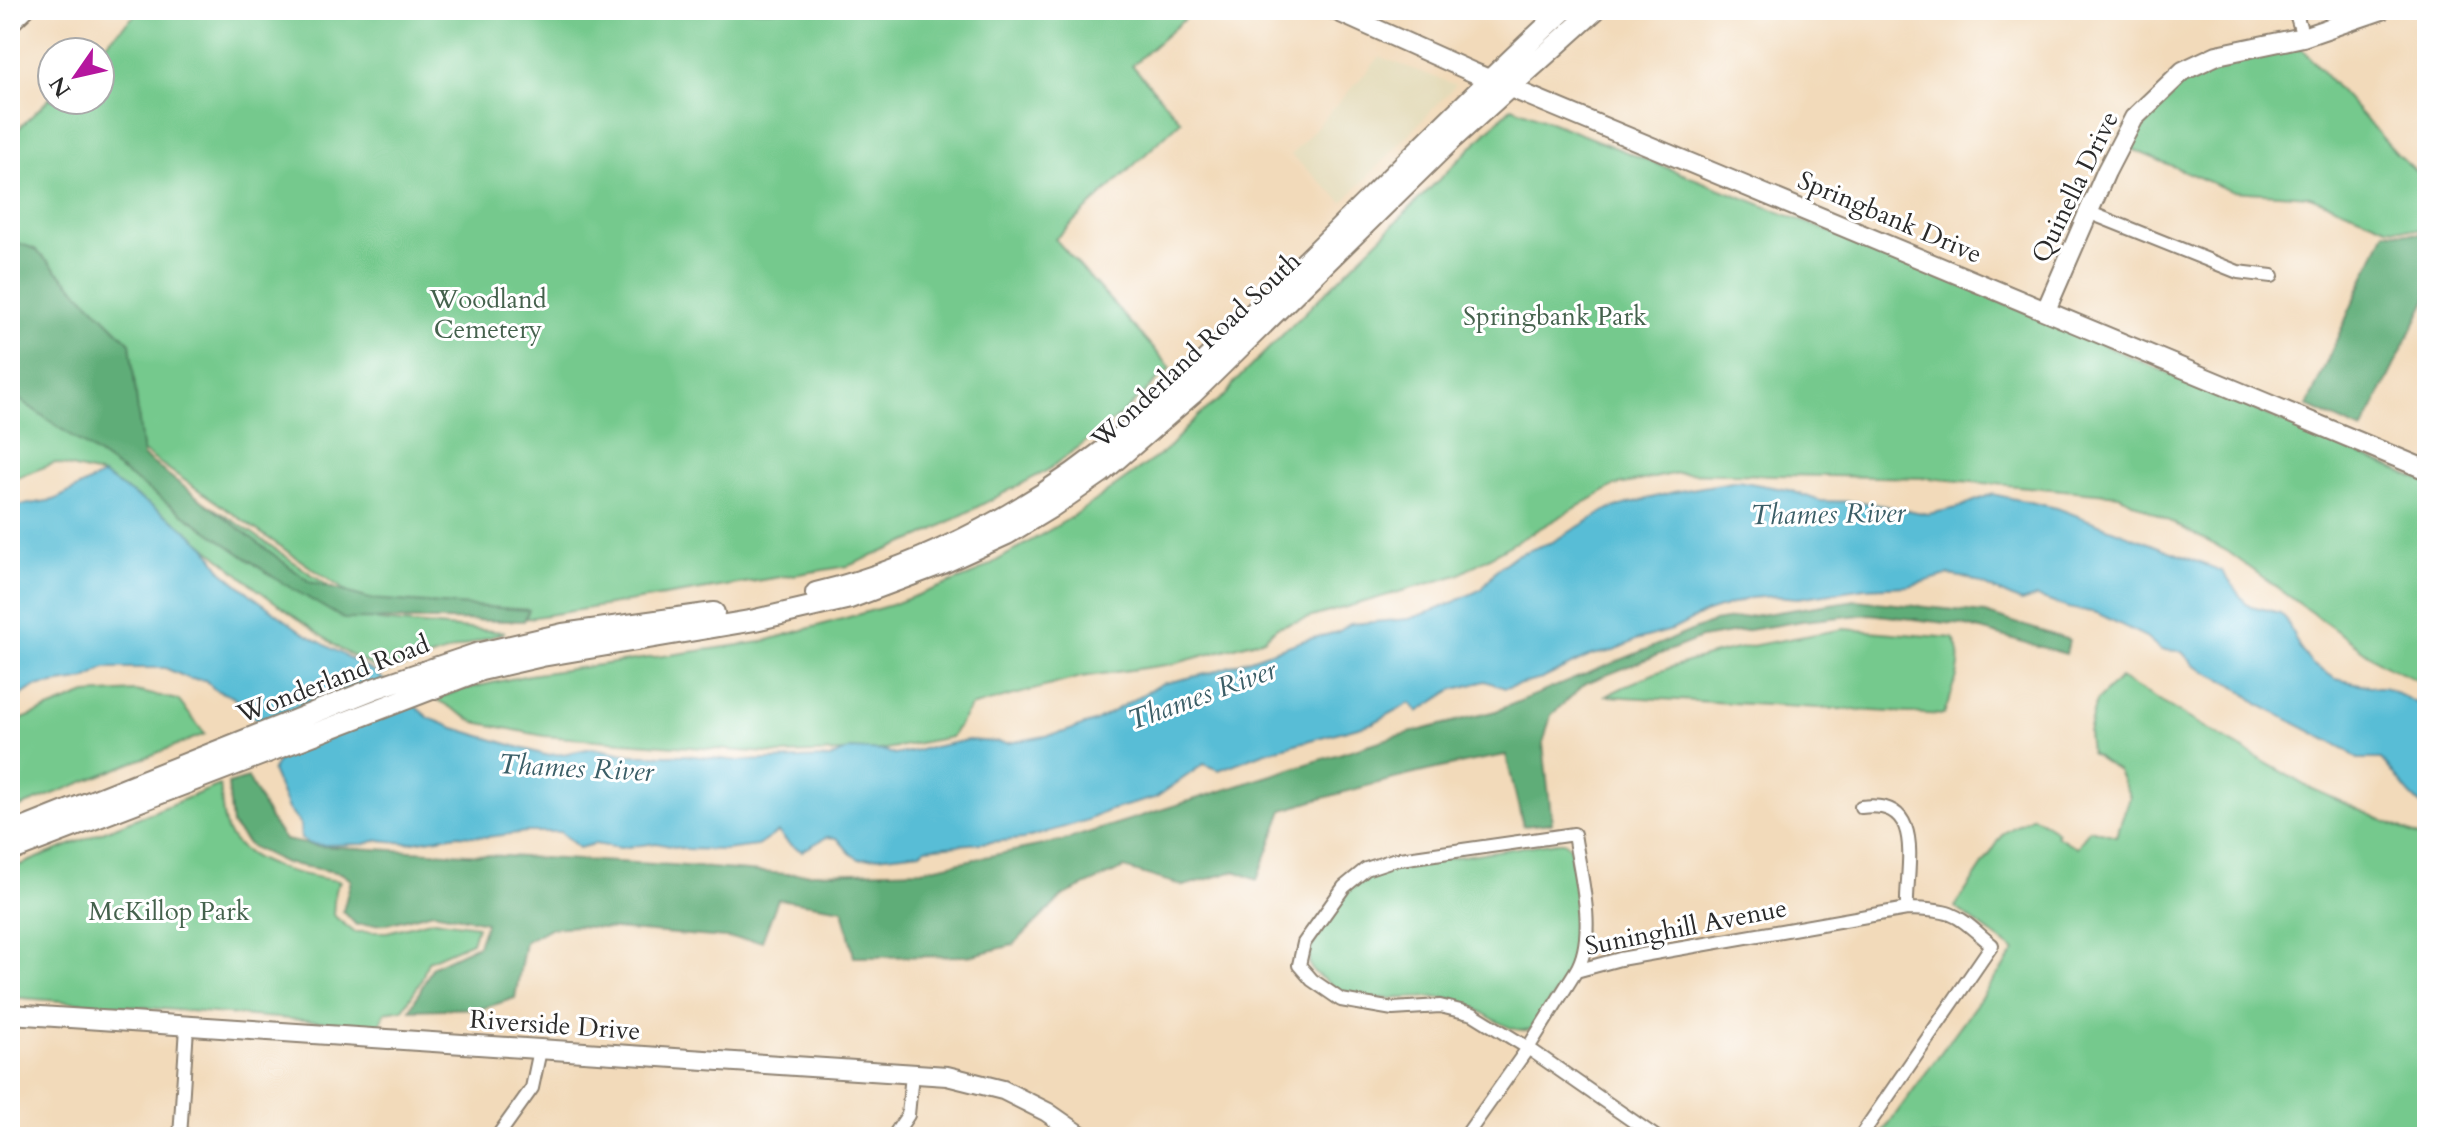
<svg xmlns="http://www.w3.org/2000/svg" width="2437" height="1147" viewBox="0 0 2437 1147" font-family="Cardo,serif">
<rect width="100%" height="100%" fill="#fff"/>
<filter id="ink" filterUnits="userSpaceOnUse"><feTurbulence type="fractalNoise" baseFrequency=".0125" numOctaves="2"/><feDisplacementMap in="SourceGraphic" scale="16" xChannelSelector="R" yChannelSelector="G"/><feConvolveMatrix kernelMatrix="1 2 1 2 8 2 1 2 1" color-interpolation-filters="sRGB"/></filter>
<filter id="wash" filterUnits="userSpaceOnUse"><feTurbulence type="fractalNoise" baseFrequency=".006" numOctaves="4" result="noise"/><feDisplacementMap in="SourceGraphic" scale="32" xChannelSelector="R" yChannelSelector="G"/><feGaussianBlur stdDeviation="1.8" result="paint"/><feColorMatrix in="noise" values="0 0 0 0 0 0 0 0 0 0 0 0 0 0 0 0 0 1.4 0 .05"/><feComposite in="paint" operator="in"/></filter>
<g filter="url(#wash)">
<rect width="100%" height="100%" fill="#f2daba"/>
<path fill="#e4dbba" d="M1380,57L1456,85L1343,202L1291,155Z"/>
<path fill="#74c98d" stroke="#507a5c" stroke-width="2" d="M140,10H1195L1132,65L1181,121L1055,239L1171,368L1116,419L1048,470L922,536L848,566L511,621L383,617L113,431L10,326V137L52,96V100H100V52H97Z
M2300,43L2301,48L2398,155L2427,182V223L2419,230L2387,227L2310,196L2231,191L2127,147C2169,68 2220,63 2300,43Z
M1512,107L1917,266L2427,483V685L2382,664L2227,551L2119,495L1927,478L1678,473L1614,486L1458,575L1277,627L1264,639L1173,664L1081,677L970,707L951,737L875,751L781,754L544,736L475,722L436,699L460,690L529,675L761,642L891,605L972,575L1072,517L1165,451L1198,416L1227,394L1234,383Z
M10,342L137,460L248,530L378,621L505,632L385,673L341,650L257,589L175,521L103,475L55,463L10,480Z
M1844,629L1953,638C1969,659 1951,692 1944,715L1606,696C1684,653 1758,645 1844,629Z
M2120,678L2306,786L2427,840V1137H1879L2015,951L1955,907L2004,833L2033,816L2058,832L2056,835L2077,848L2089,829L2116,836L2130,797L2118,771L2090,753L2088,733L2096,701Z
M135,691L178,700L205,734L10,811V724L86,694Z
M220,785C222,798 221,818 227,830C244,866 304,876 340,881L335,890L333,915L354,932H387L434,920L477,926L472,942L428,961L421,981L403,1009L385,1012L380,1026L10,997V869Z
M1557,842H1564L1570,847C1575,882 1590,926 1576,959C1565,984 1545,1007 1531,1029C1507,1037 1479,1004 1453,999C1407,991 1364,1013 1323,979C1318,975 1312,972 1310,966C1302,947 1344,891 1361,879C1367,875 1376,872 1383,868Z"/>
<path fill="#5fad78" stroke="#456c52" stroke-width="2" d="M2427,227V299L2362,431L2307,406L2385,231L2419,234Z
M10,240L35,249L130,343L143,456L310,582L370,599L529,610L524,621L344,619L279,581L10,393Z
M1856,600L1985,613L2069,640L2066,654L1963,625L1870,614L1802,621L1701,638L1586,683L1551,715L1543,744L1552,823L1523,826L1506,755C1431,768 1355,788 1283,810L1257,880L1235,871L1184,886L1124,868L1064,895L1013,945L969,956L854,957L843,909L778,899L762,941L577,926L550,928L525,942L515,998L484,1008L410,1010L433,966L478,945L486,922L433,912L387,924L356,925L343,911L351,880L341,873L285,863L250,846L232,825L228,784L248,778L270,819L285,840L317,846L672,865L786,874L922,870L1062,841L1393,737L1496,711L1713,622Z"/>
<path fill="#58bdd6" stroke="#427480" stroke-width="2" d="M103,475L175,521L206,547L222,571L254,597L302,632L374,672L429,718L454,728L545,755L563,754L592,748L631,755H684L739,761L830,758L851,749L886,751L894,755L968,740L1009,743L1061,733L1094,722L1161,684L1210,673L1305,640L1338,632L1350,624L1409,619L1441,608L1482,589L1496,570L1516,555L1552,542L1609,509L1674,492L1738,481L1789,490L1820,501L1862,502L1928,514L1957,508L1992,494L2057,508L2222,571L2247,605L2280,613L2286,619L2300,649L2312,664L2336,679L2375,687H2384L2427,708V810C2408,797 2397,776 2381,759H2358L2345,749L2258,704L2236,686L2195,666L2181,651L2161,650L2146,637L2097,613L2068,608L2037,597L2021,602L1968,578L1947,575L1909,586L1865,588L1798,598L1773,596L1750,598L1705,613L1672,630L1636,640L1614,651L1592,655L1542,679L1505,688L1485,681L1452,690L1418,712L1410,703L1373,723L1266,752L1219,770L1204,764L1155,798L1107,811L1088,820L1041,834L1023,839L926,848L921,852L859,859L850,853L837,838L827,837L802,851L790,845L778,832L757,846L725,850L684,849L656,843L620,848L594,844L579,848L560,832H526L487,837L458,835L407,843L379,840L364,844L322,845L310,844L301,839L300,824L288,809L272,771L278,762L263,730L247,708L231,696L215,690L205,680L190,679L165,668H105L86,679L34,687L10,703V507L54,500Z"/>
</g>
<g filter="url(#ink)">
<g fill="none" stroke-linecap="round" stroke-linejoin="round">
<g stroke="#8e8272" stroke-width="16">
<path id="street" d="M2295,10L2303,37
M10,27L28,10
M2088,212L2238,272L2272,276
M1861,807C1928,798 1905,869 1907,909
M1576,971C1598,935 1580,874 1574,834L1393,860L1366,869L1344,887L1304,943L1299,965L1312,980L1341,1000L1393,1009L1440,1006L1473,1014L1528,1048L1656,1137
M180,1137L187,1027
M497,1137L532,1088L540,1050
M893,1137L908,1115L912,1074
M1465,1137L1528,1048L1576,971L1620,959L1907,909C1957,910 1955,914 1992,945L1860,1137"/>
</g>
<g stroke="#8e8272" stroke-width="22">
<path id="secondary" d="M1334,10L1472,72L2427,470
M2046,310L2106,172L2134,118L2183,71L2217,55L2303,37L2382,10
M10,1014L947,1076L1003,1090L1047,1112L1083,1137"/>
</g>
<g stroke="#8e8272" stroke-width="24">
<path id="primary" d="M816,593C931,565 1042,504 1131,428C1184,384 1232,334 1281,286C1375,194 1467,99 1564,10
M10,834L376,688L476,654L563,634L714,613
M10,851L481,670L542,656L755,620L850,598L941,564L1007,534L1050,508L1102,472L1192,394L1453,138L1595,10"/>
</g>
<use href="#street" stroke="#fff" stroke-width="12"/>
<use href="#secondary" stroke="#fff" stroke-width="18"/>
<use href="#primary" stroke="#fff" stroke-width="20"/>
</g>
</g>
<g text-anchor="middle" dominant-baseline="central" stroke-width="6" stroke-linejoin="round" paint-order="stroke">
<g font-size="26" fill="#2b2b2b" stroke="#fff">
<text transform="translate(2075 187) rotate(-64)">Quinella Drive</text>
<text transform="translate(1890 217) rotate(23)">Springbank Drive</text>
<text transform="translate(1196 350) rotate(-43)">Wonderland Road South</text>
<text transform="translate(333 679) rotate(-21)">Wonderland Road</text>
<text transform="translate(1686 927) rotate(-11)">Suninghill Avenue</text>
<text transform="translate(555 1025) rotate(4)">Riverside Drive</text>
</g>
<g font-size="26" fill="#45624d" stroke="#fff">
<text x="488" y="299">Woodland<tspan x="488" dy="30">Cemetery</tspan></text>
<text x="1555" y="316">Springbank Park</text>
<text x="169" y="911">McKillop Park</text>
</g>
<g font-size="28" font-style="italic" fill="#3b5e67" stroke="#fff">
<text transform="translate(1828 514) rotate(-1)">Thames River</text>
<text transform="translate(1202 695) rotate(-20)">Thames River</text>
<text transform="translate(576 768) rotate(3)">Thames River</text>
</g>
</g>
<rect width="2437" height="1147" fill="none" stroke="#fff" stroke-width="40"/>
<g transform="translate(76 76) rotate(236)"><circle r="38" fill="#ffffff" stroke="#aaaaaa" stroke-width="2"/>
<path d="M0-6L14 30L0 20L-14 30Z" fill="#b5179e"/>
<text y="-12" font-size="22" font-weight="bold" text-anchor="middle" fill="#2b2b2b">N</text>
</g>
</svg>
